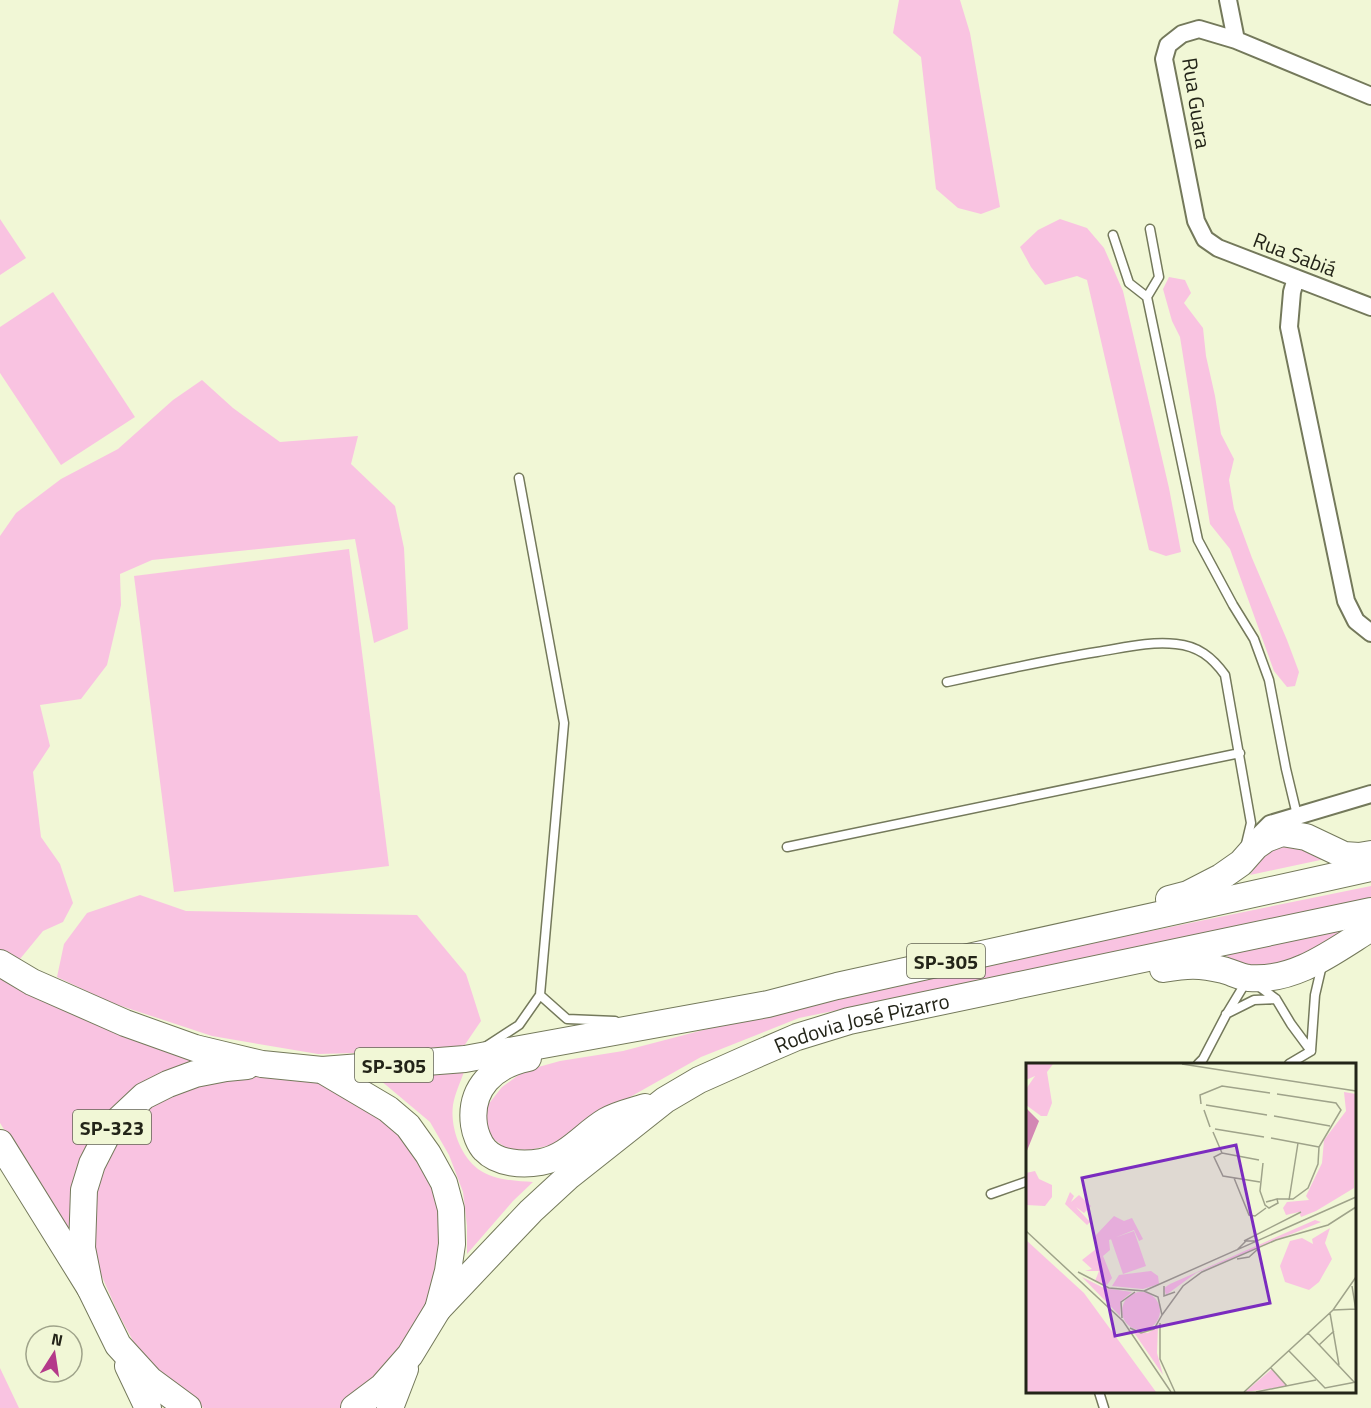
<svg xmlns="http://www.w3.org/2000/svg" width="1371" height="1408" viewBox="0 0 1371 1408" font-family="'Titillium Web',sans-serif">
<rect width="100%" height="100%" fill="#f1f7d6"/>
<path fill="#f9c3e1" d="M899,0H960L970,33L1000,207L981,214L958,208L936,189L921,57L893,33Z
M0,219L26,258L0,275Z
M1060,219L1087,228L1104,248L1123,291L1169,488L1181,552L1166,556L1149,550L1087,280L1077,276L1045,285L1031,267L1020,247L1038,230Z
M1169,277L1185,280L1191,293L1184,303L1203,328L1206,356L1215,396L1221,434L1234,459L1229,480L1234,509L1252,558L1287,640L1299,672L1295,686L1287,687L1274,671L1230,549L1210,524L1180,337L1172,321L1163,289Z
M53,292L135,417L61,465L0,373V327Z
M202,380L233,408L280,442L358,436L351,464L395,506L404,548L408,629L374,643L355,539L152,560L120,574L121,605L107,665L81,699L40,705L50,746L33,772L41,837L60,864L73,903L63,922L43,931L20,959L0,952V536L16,513L61,479L118,449L173,400Z
M349,549L389,866L174,892L134,576Z
M1292,841L1325,859L1250,875L1263,856L1278,843Z
M1371,886V901L799,1018L701,1057L623,1101L556,1144L529,1150L508,1149L496,1141L487,1132L484,1120L487,1106L502,1087L524,1071L560,1061L623,1051L837,995Z
M140,895L186,911L417,915L466,974L481,1021L464,1046L397,1052L318,1054L212,1036L112,1003L57,977L64,944L87,913Z
M1345,928L1322,945L1278,967L1253,966L1236,962L1224,954Z
M0,978L69,1012L146,1044L218,1063L111,1115L75,1242L0,1123Z
M465,1069C461,1081 455,1093 453,1105C450,1127 460,1155 478,1169C493,1180 515,1181 533,1182L513,1201L467,1254V1226L463,1192L449,1155L430,1122L380,1080Z
M258,1073L320,1080L382,1117L415,1150L435,1192L444,1241L436,1282L415,1329L382,1376L355,1398L340,1408H204L187,1400L139,1352L118,1313L99,1270L91,1234L92,1196L118,1135L141,1109L195,1083Z
M0,1368L19,1408H0Z"/>
<g fill="none" stroke-linecap="round" stroke-linejoin="round">
<g stroke="#74795b" stroke-width="11">
<path id="service" d="M1113,235L1129,283L1147,297L1198,540L1233,605L1254,639L1269,680L1286,769L1297,815
M1147,297L1159,277L1150,229
M947,682C997,671 1047,660 1097,652C1123,648 1149,641 1176,644C1198,646 1212,657 1225,675L1251,823L1246,844
M787,847L1240,753
M1257,985L1276,999L1291,1024L1311,1051
M540,995L567,1019L615,1021
M1226,1014L1254,1000L1276,999
M485,1047L519,1025L540,995L564,723L519,478
M1311,1051L1315,995L1322,965
M1198,1064L1203,1059L1226,1015L1246,982
M1289,1064L1311,1051
M991,1194L1028,1181
M1099,1392L1104,1408"/>
</g>
<g stroke="#74795b" stroke-width="20">
<path id="minor" d="M1228,0L1236,40
M1371,96L1236,40L1199,29L1182,34L1168,45L1164,59L1196,221L1205,239L1218,248L1371,307
M1296,278L1292,292L1289,327L1346,601L1356,621L1371,633
M1254,840L1270,824L1371,794"/>
</g>
<g stroke="#74795b" stroke-width="28">
<g id="primary">
<path d="M1169,899L1188,894L1221,877L1241,863L1256,846L1266,839L1282,833L1306,837L1344,855L1359,856L1371,854"/>
<path d="M0,963L32,982L125,1023L195,1048L262,1064L322,1070L388,1109L408,1126L428,1154L444,1183L451,1209L452,1244L448,1271L438,1309L410,1355L382,1387L354,1408"/>
<path d="M1163,969C1187,965 1199,964 1223,970C1231,972 1240,977 1249,978C1295,982 1334,951 1371,928"/>
<path d="M528,1058C494,1065 469,1088 474,1125C475,1132 479,1144 485,1150C498,1164 523,1165 541,1162C568,1157 584,1134 606,1121C618,1114 633,1111 645,1107"/>
<path d="M322,1070L465,1059L768,1004L837,986L1371,868"/>
<path d="M0,1143L90,1288L118,1345L150,1380L188,1408"/>
<path d="M90,1288L82,1248L84,1190L92,1164L111,1127L144,1096L168,1084L195,1074L226,1068L247,1066"/>
<path id="s1" d="M438,1309L531,1211L569,1176L665,1100L699,1080L753,1056L797,1037L849,1021L1371,911"/>
<path d="M128,1366L148,1408"/>
<path d="M390,1408L405,1369"/>
</g>
</g>
<use href="#service" stroke="#fff" stroke-width="8"/>
<use href="#minor" stroke="#fff" stroke-width="16"/>
<use href="#primary" stroke="#fff" stroke-width="26"/>
</g>
<g text-anchor="middle" dominant-baseline="central" stroke-width="5" stroke-linejoin="round" paint-order="stroke">
<g fill="#f1f7d6" stroke="#616351" stroke-width="1.5">
<rect x="907" y="944" width="78" height="34" rx="4.5"/>
<rect x="355" y="1048" width="78" height="34" rx="4.5"/>
<rect x="73" y="1110" width="78" height="34" rx="4.5"/>
</g>
<g font-size="20" font-weight="bold" fill="#232418">
<text x="946" y="961">SP-305</text>
<text x="394" y="1065">SP-305</text>
<text x="112" y="1127">SP-323</text>
</g>
<g font-size="21" fill="#232418" stroke="#f1f7d6">
<text transform="translate(1197 103) rotate(81)">Rua Guara</text>
<text transform="translate(1295 254) rotate(21)">Rua Sabiá</text>
<text stroke="none"><textPath href="#s1" startOffset="522">Rodovia José Pizarro</textPath></text>
</g>
</g>
<g transform="translate(1026 1063)">
<rect width="330" height="330" fill="#f1f7d6"/>
<path d="M0,1H27L21,9L26,40L21,53H15L0,42V26L9,13L0,17ZM318,29L330,31L328,125L290,148L275,154L273,149L260,152L257,145L261,139L283,137L280,133L296,100L298,77L320,48ZM9,108L13,116L26,122V134L19,143L0,142V110ZM44,129L48,133L45,139L53,132L65,143L58,150L50,144L64,159L61,162L39,141ZM88,153L98,158L106,155L117,176L113,178L108,167L83,177L84,187L77,193L86,215L81,222L69,218L73,208H59L66,206L56,197L70,186V172ZM289,157L295,159L170,210L140,232L138,225L144,221ZM304,165L299,180L306,196L293,219L283,227L259,219L254,203L264,178L276,175L287,181L286,176ZM108,168L120,203L97,211L85,176ZM0,177L58,230L130,329H0ZM125,208L132,213L133,221L117,226L86,223L93,212ZM56,214L78,225L106,229L95,238L94,253ZM96 248a19 19 0 1 1 38 0a19 19 0 1 1-38 0ZM132,263L131,290L137,312L107,268L122,270ZM246,306L261,323L219,329Z" fill="#f9c3e1"/>
<path d="M0,45L13,58L0,90Z" fill="#d387b4"/>
<path fill="none" stroke="#9fa38a" stroke-width="1.5" d="M156,1L330,28M175,41L174,32L196,23L244,30M180,42L241,52M178,47L184,64M248,53L304,63M189,66L238,74M187,69L196,90M245,75L293,84M196,90L188,94L197,113L234,119M196,90L233,97M237,100L234,128L239,142L243,145L252,140L251,136L240,139M208,115L223,152L229,153L240,145M251,136H267L282,125L292,101L293,84L315,47L310,40L251,31M263,137L272,80M0,168L97,258L145,329M218,178L275,149M211,187L220,178H232M211,196L223,194L232,186M52,209L83,225L118,228L132,234L136,252L128,266L115,270L104,265M138,223V233L149,229M326,223L330,248M118,228L330,134M307,247L330,246M304,250L313,302M136,252L157,223L176,209L250,177L302,162L330,144M96,255L95,239L109,229M134,260V296L149,329M282,270L328,319M293,282L308,268M263,288L299,325L330,319M245,305L261,323M218,329L307,247L330,214M230,329L290,317"/>
<path fill="#7b2cbf" fill-opacity="0.15" stroke="#7b2cbf" stroke-width="3" d="M210,82L244,240L89,273L56,115Z"/>
<rect width="330" height="330" fill="none" stroke="#232418" stroke-width="3"/>
</g>
<g transform="translate(54 1354) rotate(12)"><circle r="28" fill="#f1f7d6" stroke="#9fa38a" stroke-width="1.5"/>
<path d="M0-4.5L10 22L0 15L-10 22Z" fill="#b4398a"/>
<text y="-9" font-size="16" font-weight="bold" text-anchor="middle" fill="#232418">N</text>
</g>
</svg>
